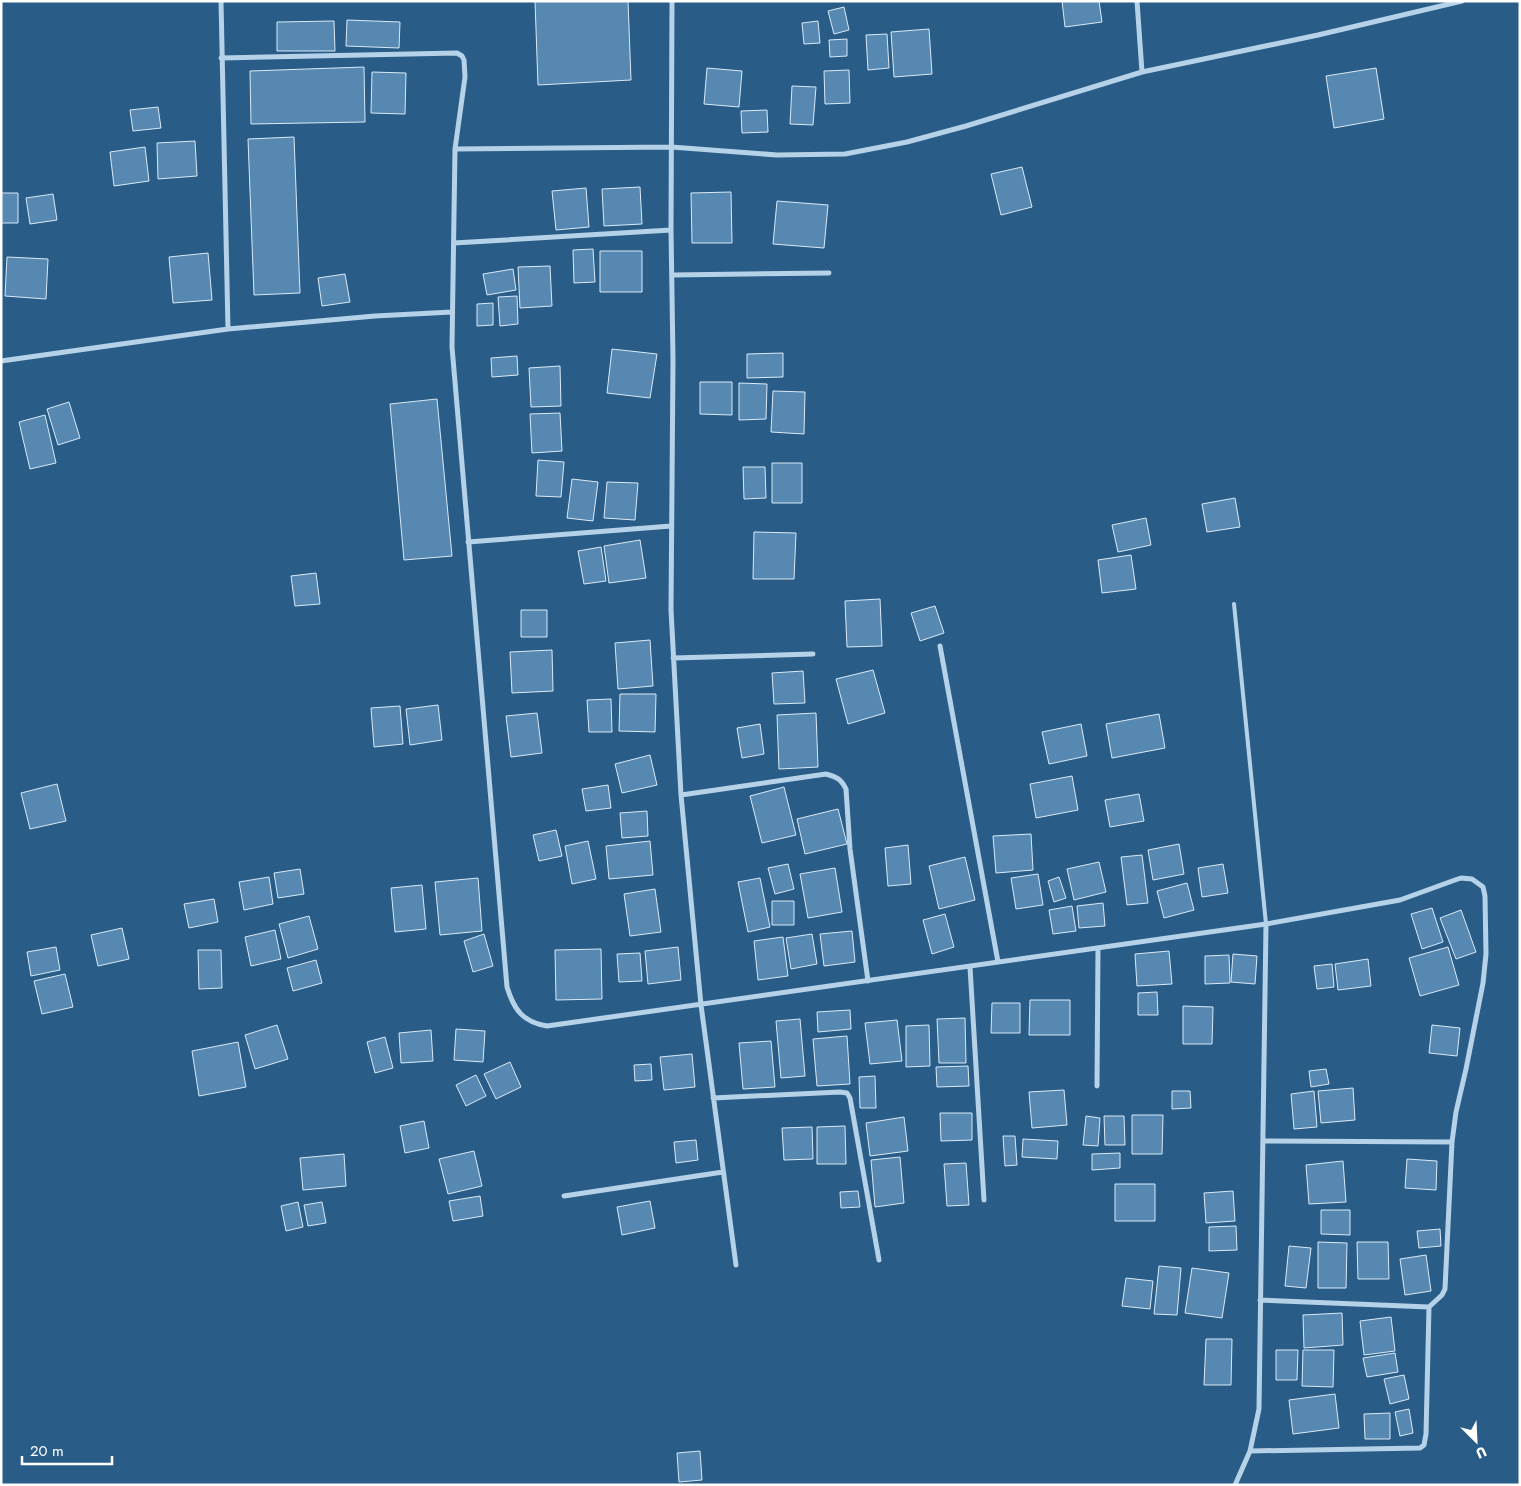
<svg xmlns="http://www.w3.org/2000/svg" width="1521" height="1486" viewBox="0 0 1521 1486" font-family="Jost,sans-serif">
<rect width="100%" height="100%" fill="#295d88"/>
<path fill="#5688b1" stroke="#daeaf7" d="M535,1H628L631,80L538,85Z
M1062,1H1099L1102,22L1065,27Z
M844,7L849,30L834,34L828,11Z
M347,20L400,22L399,48L346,46Z
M334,21L335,51H277V22Z
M818,21L820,43L804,44L802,23Z
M929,29L932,74L894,77L891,32Z
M887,34L889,68L868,70L866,35Z
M847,39V56L830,57L829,40Z
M364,67L365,122L251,124L250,71Z
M707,68L742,71L739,107L704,104Z
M1376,68L1384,119L1334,128L1326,76Z
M849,70L850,103L825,104L824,71Z
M372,72L406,73L405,114L371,113Z
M792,86L816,87L813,125L790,124Z
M158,107L161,128L133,131L130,110Z
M767,110L768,132L742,133L741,111Z
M294,137L300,293L254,295L248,139Z
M195,141L197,176L158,179L157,143Z
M145,147L149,181L114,186L110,152Z
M1022,167L1032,207L1001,215L991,174Z
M640,187L642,224L604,226L602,189Z
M586,188L589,227L556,230L552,191Z
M731,192L732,243H692L691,193Z
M1,193H18V223H1Z
M53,194L57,220L30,224L26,198Z
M777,201L828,205L824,248L773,244Z
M593,249L595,282L574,283L573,250Z
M600,251H642V292H600Z
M208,253L212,300L173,303L169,257Z
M7,257L48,259L46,299L5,296Z
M550,266L552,306L520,308L518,267Z
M513,269L516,290L487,295L483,274Z
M345,274L350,302L322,306L318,278Z
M517,296L518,324L500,326L498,297Z
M493,303V325L477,326V304Z
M612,349L657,354L650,398L607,393Z
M783,353V377L747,378V354Z
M517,356L518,375L492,377L491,358Z
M560,366L561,406L531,407L529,368Z
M700,382H732V415L700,414Z
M739,383L767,384L766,419L739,420Z
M773,391L805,392L804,434L771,432Z
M437,399L452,556L404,560L390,404Z
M69,402L80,438L58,445L47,409Z
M560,413L562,451L532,453L530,414Z
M45,415L56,463L30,469L19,422Z
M538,460L564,462L561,497L536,496Z
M772,463H802V503H772Z
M743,467H765L766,498L744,499Z
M572,479L598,482L593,521L567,518Z
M607,482L638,483L635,520L604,518Z
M1235,498L1240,527L1207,532L1202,504Z
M1146,518L1151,545L1118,552L1112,525Z
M754,532L796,533L794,579H753Z
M640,540L646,578L609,583L604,546Z
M601,547L606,581L584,584L578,551Z
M1131,555L1136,589L1102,593L1098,560Z
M316,573L320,604L295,606L291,576Z
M880,599L882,646L847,647L845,601Z
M935,606L944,633L920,641L911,613Z
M521,610H547V637H521Z
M650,640L653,686L618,689L615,643Z
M552,650L553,691L512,693L510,652Z
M873,670L885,713L848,724L836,679Z
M803,671L805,703L774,704L772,673Z
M620,694H656L655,732L619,731Z
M611,699L612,732H589L587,700Z
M438,705L442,740L410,745L406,709Z
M400,706L403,744L374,747L371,708Z
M537,713L542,753L511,757L506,716Z
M816,713L818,767L779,769L777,715Z
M1159,714L1165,748L1112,758L1106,724Z
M760,724L764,754L742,758L737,728Z
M1081,724L1087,756L1049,764L1042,732Z
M650,755L657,785L622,793L615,764Z
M1072,776L1078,810L1036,818L1030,784Z
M57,784L66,821L30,829L21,793Z
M608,785L611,808L586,811L582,789Z
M784,787L796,835L762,843L750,796Z
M1139,794L1144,821L1110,827L1105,800Z
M838,809L847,844L805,854L797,819Z
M647,811L648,836L622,838L620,813Z
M556,830L562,856L539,861L533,835Z
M1031,834L1033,870L996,873L993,836Z
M588,841L596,879L572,884L565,846Z
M650,841L653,875L609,879L606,846Z
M1179,844L1184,874L1153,880L1148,850Z
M908,845L911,884L888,886L885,848Z
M1142,855L1148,903L1127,905L1121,857Z
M965,857L975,900L939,909L929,866Z
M1099,862L1106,892L1074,900L1067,869Z
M788,864L794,889L775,894L768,868Z
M1223,864L1228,893L1202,897L1198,868Z
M835,868L842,912L808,918L800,874Z
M300,869L304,894L278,898L274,873Z
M1038,874L1043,905L1016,909L1011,878Z
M269,877L273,904L244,910L239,882Z
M1059,877L1066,898L1054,902L1048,881Z
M478,878L482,931L440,935L435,882Z
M760,878L770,927L748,932L738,882Z
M1187,883L1194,910L1164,918L1157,891Z
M422,885L426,929L395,932L391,888Z
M655,889L661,932L630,936L624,894Z
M214,899L218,922L189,928L184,904Z
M772,901H794V925H772Z
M1103,903L1105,926L1079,928L1077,906Z
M1072,906L1076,931L1053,934L1049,910Z
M1432,908L1443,942L1422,949L1411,914Z
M1461,910L1476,952L1456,959L1440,918Z
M945,914L954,947L932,954L923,920Z
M309,916L318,949L288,958L279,924Z
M122,928L129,959L98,966L91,935Z
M275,930L281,959L251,966L245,937Z
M852,931L855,962L824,966L820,934Z
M484,934L493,966L473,972L464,941Z
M812,934L817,964L791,969L786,938Z
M783,937L788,976L758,980L754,941Z
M56,947L60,970L31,976L27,952Z
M678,947L681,980L648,984L645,951Z
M1448,947L1459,985L1420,996L1409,958Z
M601,949L602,999L556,1000L555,950Z
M198,950H221L222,988L199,989Z
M1169,951L1172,984L1137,986L1135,954Z
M640,953L642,981L619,982L617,954Z
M1233,954L1257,956L1255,984L1231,982Z
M1229,955L1230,983L1205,984V956Z
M1368,959L1371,986L1338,990L1335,964Z
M316,960L322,983L293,991L287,968Z
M1332,964L1334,987L1317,989L1314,966Z
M65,974L73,1007L42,1014L34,981Z
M1157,992L1158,1015H1138V993Z
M1030,1000H1070V1035H1029Z
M992,1003H1020V1033H991Z
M1183,1006L1213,1007L1212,1044H1183Z
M850,1010L851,1029L818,1032L817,1012Z
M965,1018L966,1063H939L937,1019Z
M800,1019L805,1076L781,1078L776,1021Z
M897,1020L902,1061L870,1064L865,1023Z
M277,1025L288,1059L255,1069L245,1035Z
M929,1025L930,1066L906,1067V1026Z
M1432,1025L1460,1028L1457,1056L1429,1053Z
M456,1029L485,1031L483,1062L454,1060Z
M431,1030L433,1061L401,1063L399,1033Z
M847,1036L850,1084L817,1086L813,1039Z
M385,1037L393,1068L375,1073L367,1042Z
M771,1041L775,1087L743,1089L739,1043Z
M238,1042L246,1087L199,1096L192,1051Z
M692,1054L695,1087L664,1090L660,1057Z
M510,1062L521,1087L496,1099L484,1074Z
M651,1064L652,1080L635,1081L634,1065Z
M968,1066L969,1086L937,1087L936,1067Z
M1326,1069L1329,1084L1311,1087L1309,1071Z
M476,1075L486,1096L466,1106L456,1085Z
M875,1076L876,1108H860L859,1077Z
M1353,1088L1355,1120L1321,1123L1318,1091Z
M1064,1090L1067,1125L1032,1128L1029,1092Z
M1172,1091H1190L1191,1108L1172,1109Z
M1314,1091L1317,1127L1294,1129L1291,1094Z
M940,1113H972V1140L941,1141Z
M1132,1115H1163L1162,1154H1132Z
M1086,1116L1100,1118L1098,1146L1083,1145Z
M1104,1116H1124L1125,1145H1105Z
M904,1117L908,1151L870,1156L866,1123Z
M424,1121L429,1148L405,1153L400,1126Z
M845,1126L846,1164H817V1127Z
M812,1127L813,1159L784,1160L782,1128Z
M1003,1136H1015L1017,1165L1005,1166Z
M1023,1139L1058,1141L1057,1159L1022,1157Z
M696,1140L698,1160L676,1163L674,1142Z
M474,1151L482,1186L448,1194L439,1159Z
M1120,1153V1168L1092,1170V1154Z
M344,1154L346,1186L303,1190L300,1158Z
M900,1157L904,1203L875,1207L871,1160Z
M1407,1159L1437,1161L1436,1190L1405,1188Z
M1343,1161L1346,1202L1309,1204L1306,1165Z
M966,1163L969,1205L947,1206L944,1164Z
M1115,1184H1155V1221H1115Z
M858,1191L860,1207L841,1208L840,1192Z
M1233,1191L1235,1221L1206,1223L1204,1193Z
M480,1196L483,1216L453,1221L449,1201Z
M650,1201L655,1228L622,1235L617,1207Z
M298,1202L303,1227L286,1231L281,1206Z
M322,1202L326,1223L308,1226L304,1205Z
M1321,1210H1350V1235L1321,1234Z
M1236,1226L1237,1250L1209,1251V1227Z
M1440,1229L1441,1246L1419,1248L1417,1231Z
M1318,1242L1347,1243L1346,1288H1318Z
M1357,1242H1388L1389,1279H1358Z
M1289,1246L1311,1248L1306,1288L1285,1286Z
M1426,1255L1431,1291L1405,1295L1400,1259Z
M1159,1266L1181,1268L1177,1315L1154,1314Z
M1192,1268L1229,1273L1222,1318L1185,1313Z
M1126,1278L1153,1281L1150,1309L1122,1306Z
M1342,1313L1343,1345L1304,1348L1303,1315Z
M1391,1317L1395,1351L1364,1355L1360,1321Z
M1206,1339H1232L1231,1385H1204Z
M1276,1350H1298L1297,1380H1276Z
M1303,1350H1334L1333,1387L1302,1386Z
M1395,1353L1398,1372L1367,1377L1363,1358Z
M1404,1375L1409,1399L1390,1404L1384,1379Z
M1335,1394L1339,1428L1293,1434L1289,1400Z
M1409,1409L1413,1433L1400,1436L1395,1412Z
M1390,1413V1439H1365L1364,1414Z
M700,1451L702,1480L679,1482L677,1453Z"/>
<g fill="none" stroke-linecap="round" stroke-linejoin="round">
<path stroke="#b6d2e8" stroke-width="4" d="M1234,604L1266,924"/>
<path stroke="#b6d2e8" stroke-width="5" d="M221,1L228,329
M672,1L671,230L673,360L671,610L681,795L701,1005L736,1265
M1137,1L1142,72
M221,58L457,53L462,56L464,60L465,77L455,149L452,347L507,987C514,1010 523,1022 547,1026L1266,924L1400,900L1455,880L1461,878L1472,879L1483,887L1485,896L1486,954L1483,983L1466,1069L1456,1112L1452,1142L1445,1289L1442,1295L1429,1307L1426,1434L1424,1445L1420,1448L1250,1451L1259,1409L1266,924
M455,149L671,147L777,155L845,154L907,142L966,126L1142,72L1318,35L1462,1
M454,243L671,230
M672,275L829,273
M1,361L228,329L375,316L452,312
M468,542L671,526
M940,646L998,962
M673,658L813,654
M681,795L826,774C837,777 841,779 846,789L850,849L868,981
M970,967L984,1200
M1097,1086L1098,948
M713,1098L840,1092L847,1093L850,1098L879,1260
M1263,1141L1452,1142
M564,1196L723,1172
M1260,1300L1429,1307
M1235,1485L1250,1451"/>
</g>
<rect width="1521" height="1486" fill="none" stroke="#ffffff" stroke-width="5"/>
<g transform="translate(1476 1441) rotate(156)" stroke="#295d88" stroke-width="4" paint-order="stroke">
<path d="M0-4L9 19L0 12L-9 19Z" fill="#ffffff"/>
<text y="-8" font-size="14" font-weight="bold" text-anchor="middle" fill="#ffffff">U</text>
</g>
<path d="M22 1456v8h90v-8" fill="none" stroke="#ffffff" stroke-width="2.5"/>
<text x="30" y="1456" font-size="15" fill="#ffffff" stroke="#295d88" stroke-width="4" paint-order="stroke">20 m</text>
</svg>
